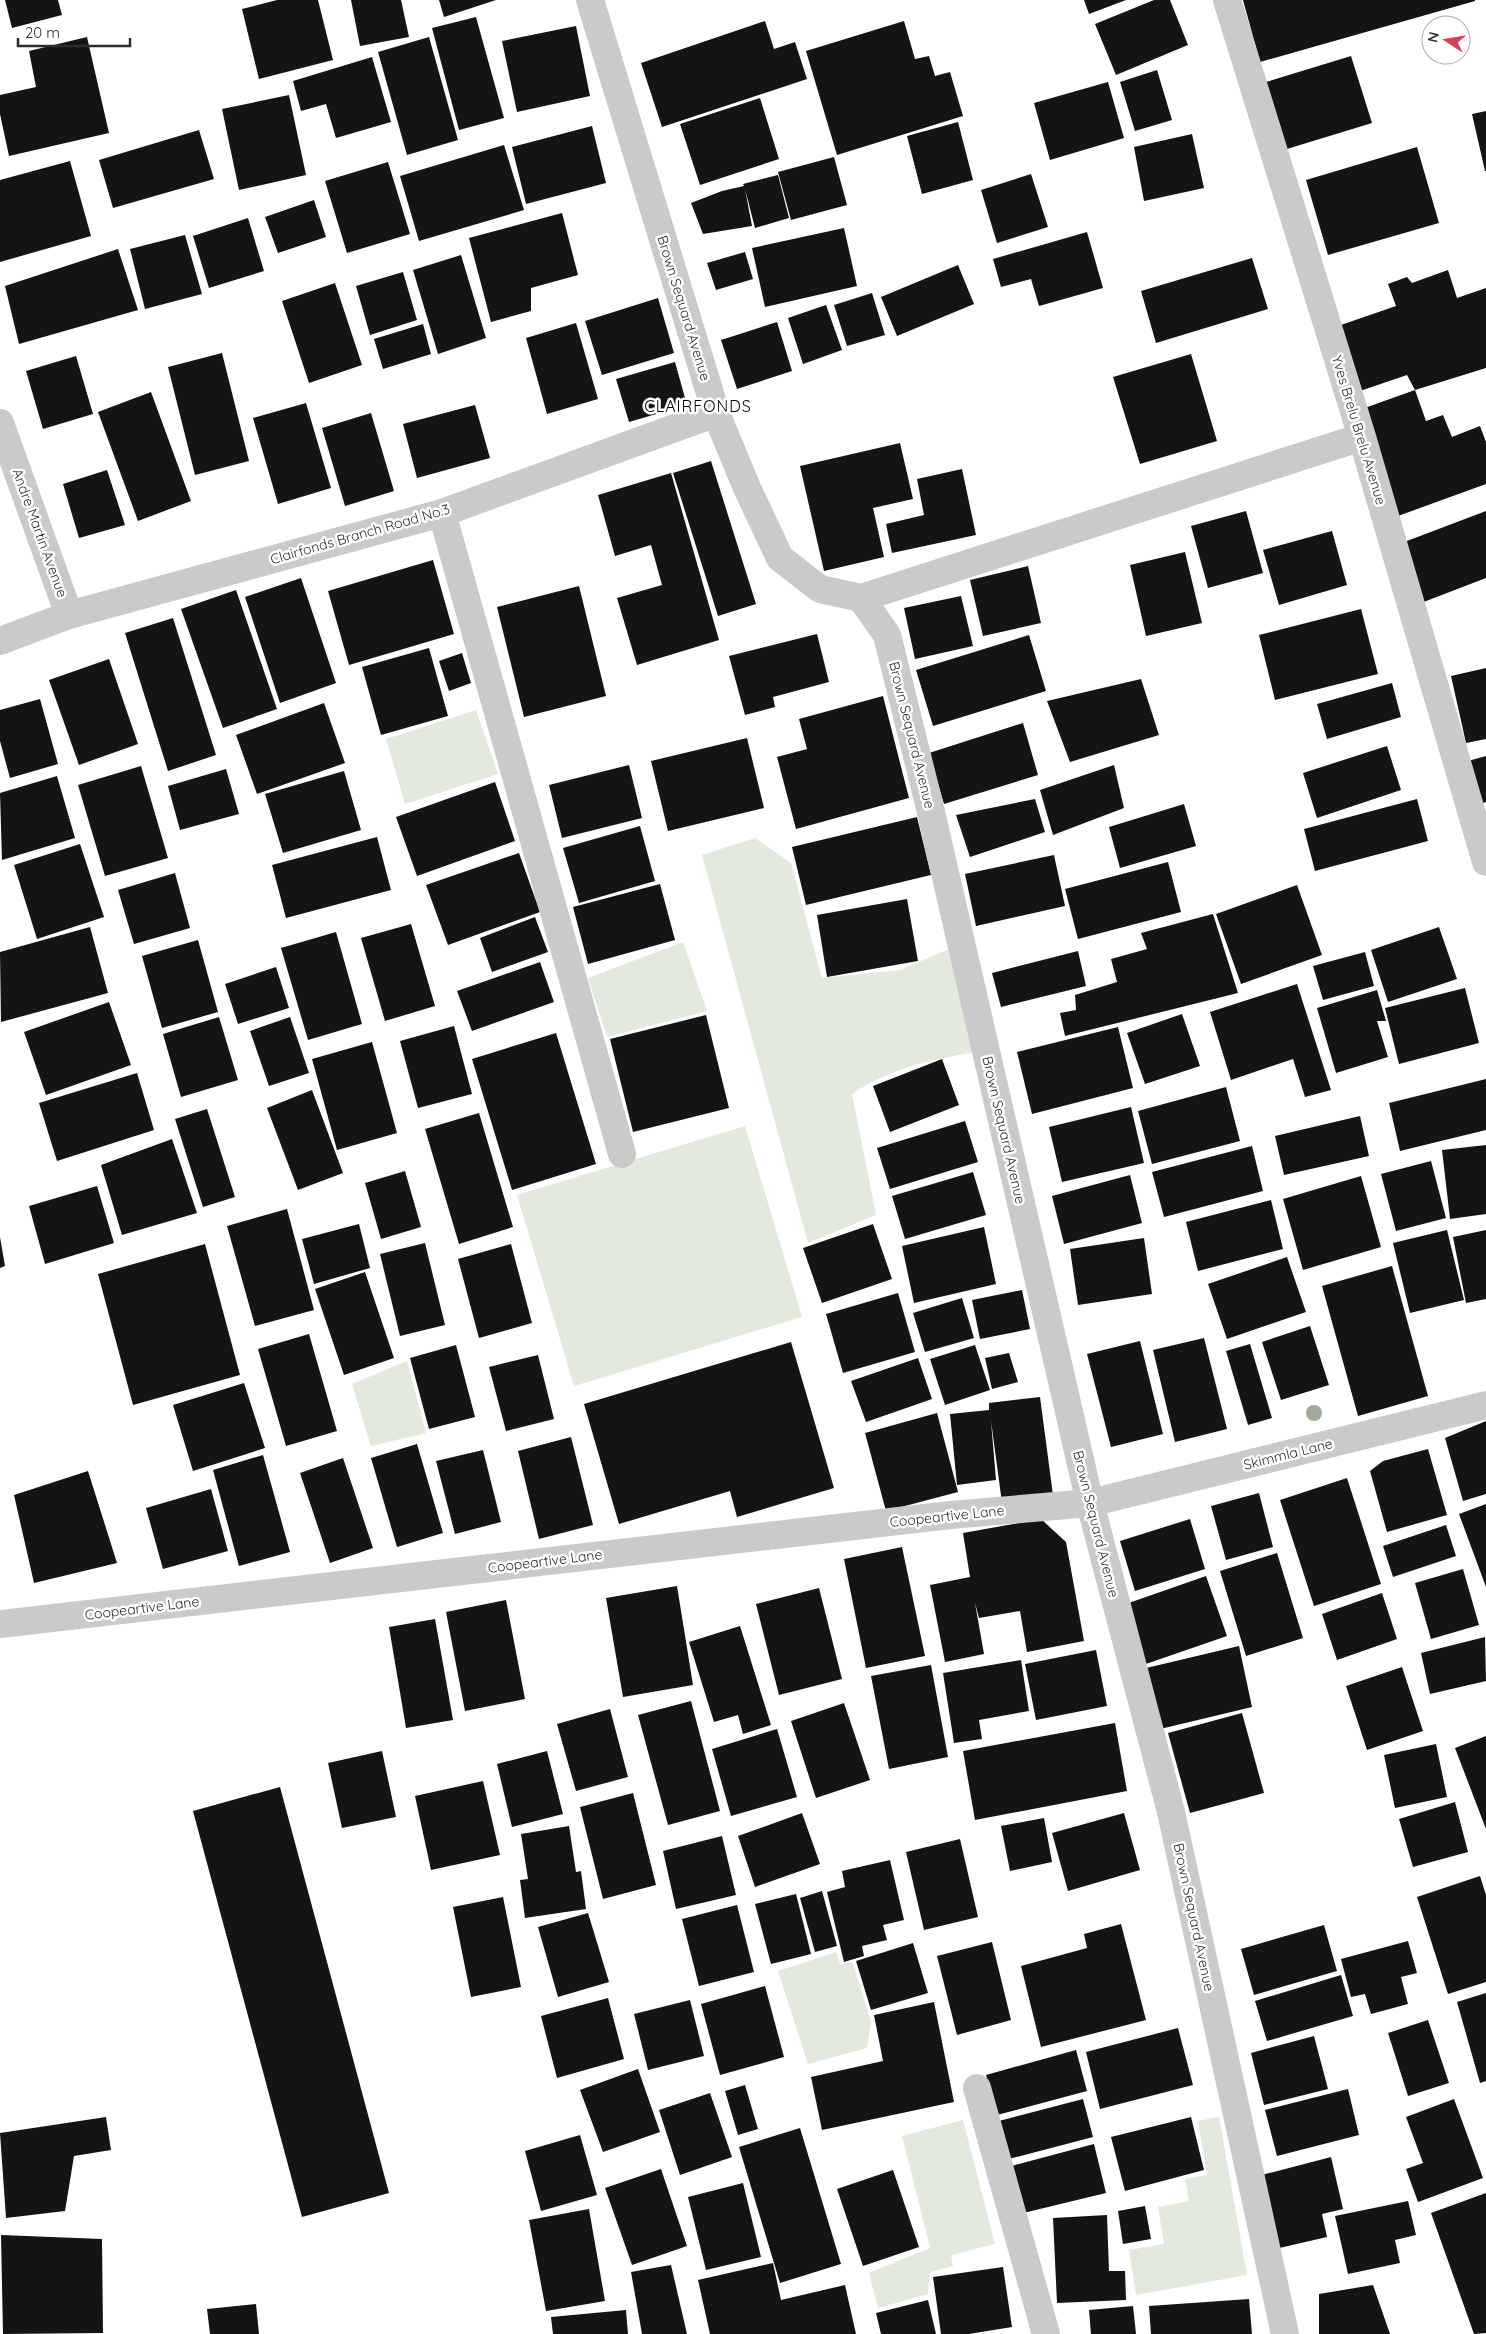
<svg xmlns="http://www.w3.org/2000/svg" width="1486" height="2334" viewBox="0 0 1486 2334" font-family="Quicksand,sans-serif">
<rect width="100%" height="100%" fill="#fff"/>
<path fill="#e4e9dd" d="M476,710L498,774L405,804L386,739Z
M755,838L791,863L822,978L900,970L956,946L983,1051C937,1058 892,1067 852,1094L876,1215L808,1243L702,855Z
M683,942L707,1011L607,1037L588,978Z
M745,1126L802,1317L574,1386L517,1195Z
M407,1361L426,1433L371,1446L352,1384Z
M836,1952L840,1964L852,1962L855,1970L871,2021L867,2048L808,2064L778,1971Z
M1219,2117L1247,2275L1136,2295L1129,2250L1164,2244L1158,2207L1189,2201L1185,2179L1207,2175L1198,2121Z
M963,2120L995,2244L951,2255L953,2266L930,2272L928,2294L878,2308L869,2273L930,2248L902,2136Z"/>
<path fill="#141414" d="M5,0H58L62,15L12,28Z
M277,0H318L333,60L259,79L242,9Z
M351,0H401L409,37L360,46Z
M439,0H496L444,17Z
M1084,0H1126L1089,14Z
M1154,0H1170L1188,45L1116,75L1095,24Z
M1243,0H1475V1L1260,62Z
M476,17L504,118L459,130L432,28Z
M765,21L774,49L795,42L807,79L662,127L641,63Z
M904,21L915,59L929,56L935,76L950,72L963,116L837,155L806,51Z
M576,26L590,96L517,112L502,41Z
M87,37L109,133L9,156L0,114V95L36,87L29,51Z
M429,37L458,140L407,155L378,52Z
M1351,56L1372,123L1287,149L1266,82Z
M372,57L391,122L336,138L326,104L301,111L293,81Z
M1157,70L1172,120L1135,131L1120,82Z
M1108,82L1124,138L1050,160L1034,103Z
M289,95L306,175L239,190L222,109Z
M760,98L779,159L700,185L680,124Z
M1486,111V171H1485L1472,114Z
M958,122L973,180L922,194L907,136Z
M592,126L606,183L526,204L512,147Z
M199,130L214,179L113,208L99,160Z
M1192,134L1204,188L1144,201L1134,147Z
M504,145L524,210L419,241L400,176Z
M1417,147L1439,223L1328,255L1306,180Z
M834,157L847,205L791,220L778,172Z
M70,161L91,236L0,262V180Z
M388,162L410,234L347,253L325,181Z
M1031,174L1048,227L997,243L981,190Z
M778,175L789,218L755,228L745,189L752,226L703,234L691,203L722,191L744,186L743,184Z
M314,200L326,237L278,253L265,217Z
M562,213L578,275L531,288V311L491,322L469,238Z
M248,218L264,271L209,288L193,236Z
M844,228L857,286L765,307L752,248Z
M1087,232L1103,288L1039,306L1031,279L1001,287L993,259Z
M185,235L202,294L145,309L130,249Z
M118,249L138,310L19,344L5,286Z
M745,252L753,279L716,290L707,263Z
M461,255L486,338L438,354L413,270Z
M1252,258L1268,309L1156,343L1141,291Z
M958,265L974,304L897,336L881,297Z
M1448,270L1457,298L1486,288V368L1415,390L1407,375L1360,391L1338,326L1396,306L1388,284L1407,277L1412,283Z
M403,272L417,320L370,335L356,286Z
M335,283L362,365L309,383L282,301Z
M872,293L885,335L847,346L834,305Z
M658,298L674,353L602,375L585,321Z
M826,305L842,350L803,364L788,318Z
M777,322L792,371L737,389L721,340Z
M576,323L598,399L547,414L526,338Z
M423,324L431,354L383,369L374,339Z
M222,353L249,461L195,475L168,367Z
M1191,354L1217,441L1140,464L1113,377Z
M76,356L93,414L43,429L26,371Z
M675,362L687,405L629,422L616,379Z
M1415,390L1426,421L1443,415L1452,437L1480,426L1486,442V484L1398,516L1359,410Z
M151,392L191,501L138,521L98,412Z
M306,403L331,488L278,504L253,418Z
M475,405L490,458L417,478L403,424Z
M371,413L394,491L345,506L322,428Z
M900,443L913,499L873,508L884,557L824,571L800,466Z
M711,461L756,604L718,616L673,473Z
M962,469L976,535L892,553L886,524L924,515L917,479Z
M107,470L125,525L79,538L63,484Z
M671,473L719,640L637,665L617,598L662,585L651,545L615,556L598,495Z
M1246,511L1263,573L1208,588L1191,526Z
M1486,511V578L1421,603L1399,544Z
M1332,531L1347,585L1279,605L1263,550Z
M1185,552L1202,623L1146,636L1130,565Z
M433,560L454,634L349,665L328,591Z
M1028,566L1041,623L983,636L970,580Z
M301,578L336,683L280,703L245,597Z
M579,586L606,696L524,717L497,607Z
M236,590L277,709L223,728L181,609Z
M961,596L973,646L915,659L904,608Z
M1361,609L1378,674L1275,700L1259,635Z
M173,618L216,755L168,771L125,633Z
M817,634L829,682L773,697L775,707L745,715L729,656Z
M1029,635L1046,691L933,726L916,670Z
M429,648L448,716L381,735L362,667Z
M462,653L471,683L449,691L439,661Z
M109,659L138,744L79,765L49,680Z
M1486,668V739L1466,743L1451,676Z
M1141,679L1159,735L1070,762L1047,701Z
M1392,683L1401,717L1327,739L1317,704Z
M883,696L909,798L796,829L777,757L807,749L799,719Z
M40,699L58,764L10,778L0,741V710Z
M324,703L345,763L257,794L236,735Z
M1023,723L1038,775L944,804L929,753Z
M747,738L764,808L668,831L651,761Z
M1387,746L1401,790L1317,818L1303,773Z
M1486,756V802L1480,804L1468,761Z
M629,765L642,818L562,838L549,785Z
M1114,765L1124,808L1053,835L1040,790Z
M141,766L168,858L105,876L78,785Z
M226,769L239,814L180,830L168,786Z
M344,771L361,830L283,853L265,794Z
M57,776L75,838L2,860L0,793Z
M495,782L515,841L417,876L396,817Z
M1035,799L1045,832L970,857L956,815Z
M1417,799L1428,841L1315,871L1304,829Z
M1184,804L1196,846L1120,868L1109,827Z
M917,817L931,875L806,905L792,847Z
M640,826L655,881L579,903L563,848Z
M377,837L391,890L286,918L272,865Z
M80,844L104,917L37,939L14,865Z
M519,853L540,912L448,945L426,885Z
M1054,855L1065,906L976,926L965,874Z
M1168,862L1181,912L1078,939L1065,889Z
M175,873L190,928L134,944L118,890Z
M660,884L675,940L588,964L573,907Z
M1297,885L1322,955L1241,984L1216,914Z
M907,899L918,961L827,977L817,915Z
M1213,914L1238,993L1065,1036L1060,1013L1076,1010L1075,995L1117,982L1111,959L1147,949L1141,933Z
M535,917L548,952L492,972L480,938Z
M411,924L435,1006L385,1021L361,938Z
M90,927L108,993L1,1022L0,952Z
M1439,927L1457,979L1388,1002L1371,950Z
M336,932L362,1024L308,1040L281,948Z
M198,940L218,1012L162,1028L142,956Z
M1078,951L1086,986L1001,1007L992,973Z
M1365,952L1374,986L1323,1000L1313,966Z
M540,962L554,1002L472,1031L457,991Z
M276,967L289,1008L238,1024L225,984Z
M1297,984L1331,1090L1305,1097L1293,1059L1231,1080L1210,1012Z
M1465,988L1479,1043L1399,1064L1385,1008Z
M1377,990L1386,1021H1377L1388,1057L1336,1073L1317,1008Z
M109,1002L131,1065L46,1095L24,1032Z
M1182,1014L1200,1066L1145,1084L1127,1033Z
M706,1015L729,1108L633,1132L610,1039Z
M219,1017L238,1080L181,1097L163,1034Z
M290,1017L309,1073L269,1086L250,1031Z
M454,1026L472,1094L418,1108L400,1041Z
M1118,1027L1133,1088L1032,1114L1017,1052Z
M556,1033L596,1164L512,1190L472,1059Z
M372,1042L397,1133L337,1150L312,1059Z
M942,1059L959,1105L890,1132L873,1086Z
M137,1073L154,1130L57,1161L39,1103Z
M1486,1079V1130L1400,1151L1389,1103Z
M1226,1087L1240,1141L1152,1164L1138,1111Z
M312,1090L343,1173L298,1190L267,1108Z
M1131,1107L1144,1163L1062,1182L1049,1127Z
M207,1109L235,1197L203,1207L175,1119Z
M479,1113L513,1227L459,1244L425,1129Z
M1360,1116L1369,1156L1284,1175L1275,1136Z
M965,1121L978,1162L890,1189L877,1148Z
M172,1139L197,1213L122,1235L101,1165Z
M1486,1145V1214L1450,1219L1442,1150Z
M1252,1146L1263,1191L1164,1217L1152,1172Z
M1431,1161L1446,1218L1396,1231L1381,1174Z
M405,1171L421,1227L381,1239L365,1183Z
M973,1172L986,1215L905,1239L892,1196Z
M1130,1175L1142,1223L1064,1244L1052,1196Z
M1361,1176L1381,1247L1303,1270L1283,1199Z
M97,1186L114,1243L45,1264L29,1206Z
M1271,1200L1283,1249L1198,1271L1186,1222Z
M287,1209L314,1310L255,1326L227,1226Z
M359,1224L370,1268L314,1284L302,1239Z
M873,1224L892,1279L822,1303L803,1248Z
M984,1227L996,1284L914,1303L902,1246Z
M1447,1230L1464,1300L1410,1313L1393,1243Z
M1486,1230V1299L1466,1303L1453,1237Z
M0,1237L5,1266L0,1268Z
M1144,1238L1152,1294L1078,1305L1070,1249Z
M425,1243L445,1325L400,1336L380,1254Z
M205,1244L240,1375L133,1405L98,1274Z
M511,1244L532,1323L479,1338L458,1259Z
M1287,1257L1306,1312L1227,1339L1208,1284Z
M1392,1266L1428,1396L1358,1416L1322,1286Z
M365,1272L394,1358L344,1375L315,1289Z
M1022,1290L1030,1329L980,1339L972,1300Z
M898,1293L915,1352L843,1373L826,1314Z
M962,1298L974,1338L925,1352L913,1313Z
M1310,1326L1329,1385L1281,1400L1262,1342Z
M309,1334L337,1431L286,1446L258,1349Z
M1204,1338L1227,1429L1175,1442L1153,1350Z
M1140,1341L1163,1434L1111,1447L1087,1354Z
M791,1342L834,1488L737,1517L730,1491L619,1524L584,1404Z
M1250,1344L1272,1418L1248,1425L1226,1351Z
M456,1345L475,1417L429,1429L410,1358Z
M975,1345L990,1390L945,1405L930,1359Z
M1009,1353L1018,1382L992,1389L985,1358Z
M538,1355L554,1419L506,1431L489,1367Z
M918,1358L932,1399L866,1422L851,1381Z
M244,1383L265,1448L193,1471L173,1405Z
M1040,1397L1053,1495L1002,1503L991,1421L996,1480L957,1485L950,1414L989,1410V1403Z
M937,1413L958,1492L886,1511L865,1433Z
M1486,1421V1494L1463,1501L1445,1438Z
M571,1437L593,1525L539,1539L518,1451Z
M417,1444L443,1533L397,1547L371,1458Z
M1428,1449L1447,1515L1387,1532L1370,1471L1383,1461Z
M483,1450L501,1522L455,1534L436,1461Z
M263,1455L290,1552L239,1566L213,1470Z
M343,1458L373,1548L330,1563L300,1473Z
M88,1471L117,1563L34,1583L14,1495Z
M1347,1478L1381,1584L1314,1606L1280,1500Z
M211,1489L228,1551L163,1569L146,1508Z
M1259,1493L1273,1547L1226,1560L1211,1506Z
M1486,1504V1587L1459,1514Z
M1041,1519L1066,1542L1084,1641L1027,1652L1020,1611L979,1618L975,1603L984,1654L945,1662L930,1585L970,1577L963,1533Z
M1190,1519L1205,1569L1135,1591L1120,1541Z
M1446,1525L1456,1556L1393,1577L1383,1546Z
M902,1547L925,1656L866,1668L844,1559Z
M1277,1553L1303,1638L1246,1656L1220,1571Z
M1463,1569L1479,1625L1431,1639L1415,1583Z
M1206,1576L1227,1636L1143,1665L1123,1605Z
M677,1586L693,1685L623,1697L606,1598Z
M819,1588L842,1679L779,1695L756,1604Z
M1382,1593L1397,1639L1337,1660L1322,1614Z
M506,1600L525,1699L465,1711L446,1612Z
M435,1619L453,1720L406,1728L389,1627Z
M740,1626L771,1725L743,1734L738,1715L714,1722L689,1642Z
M1485,1637L1486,1681L1430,1694L1421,1653Z
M1239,1646L1252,1707L1156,1730L1142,1669Z
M1096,1650L1107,1706L1036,1720L1025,1664Z
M1021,1660L1029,1711L979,1720L982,1739L954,1743L943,1673Z
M931,1665L948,1757L889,1769L871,1676Z
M1402,1667L1423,1731L1367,1750L1346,1686Z
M691,1701L720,1811L668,1825L638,1715Z
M844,1703L870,1780L816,1798L791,1721Z
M610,1709L628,1777L576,1791L557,1724Z
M1242,1713L1264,1793L1190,1813L1168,1733Z
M1115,1723L1127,1791L975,1820L963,1751Z
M777,1729L797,1797L731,1816L712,1749Z
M1486,1736V1829L1455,1748Z
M1436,1744L1447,1797L1395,1808L1384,1755Z
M382,1751L396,1817L342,1828L328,1763Z
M547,1751L563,1814L512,1827L497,1764Z
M483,1781L500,1855L431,1870L415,1796Z
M280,1787L389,2193L302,2217L193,1811Z
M633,1793L656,1885L603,1899L580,1807Z
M1455,1802L1468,1852L1413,1867L1399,1819Z
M802,1813L820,1864L755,1887L738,1836Z
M1124,1813L1140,1870L1068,1891L1052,1833Z
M1044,1818L1052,1862L1010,1871L1001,1826Z
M569,1826L576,1872L581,1871L586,1909L525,1918L520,1880L528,1879L521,1834Z
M722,1836L736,1895L676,1909L663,1851Z
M960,1839L978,1917L924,1930L906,1852Z
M890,1860L904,1920L883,1925L887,1940L862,1946L864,1956L844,1962L827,1892L845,1887L842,1871Z
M1480,1876L1486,1895V1982L1448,1994L1417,1897Z
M822,1891L837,1946L815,1952L800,1898Z
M796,1894L811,1954L771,1964L755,1904Z
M503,1897L521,1987L471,1997L453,1907Z
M737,1905L754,1972L699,1986L682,1919Z
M588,1913L609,1982L558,1997L538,1927Z
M1121,1924L1146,2020L1041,2047L1021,1966L1087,1948L1084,1934Z
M1324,1925L1337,1971L1254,1995L1241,1949Z
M1408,1941L1417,1973L1401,1977L1408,2004L1371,2014L1365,1994L1351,1997L1341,1959Z
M992,1942L1011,2020L957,2035L937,1956Z
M913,1943L928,1993L871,2010L856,1961Z
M1341,1975L1353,2016L1267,2041L1255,2001Z
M765,1986L784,2057L720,2075L701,2004Z
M1486,1993V2081L1480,2083L1457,2002Z
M608,1998L624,2059L557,2078L541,2016Z
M690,2000L704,2056L648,2070L634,2014Z
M934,2002L954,2102L822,2130L811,2077L883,2061L874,2015Z
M1428,2020L1449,2083L1408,2096L1388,2033Z
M1178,2028L1193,2085L1100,2109L1086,2052Z
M1314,2036L1328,2089L1264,2105L1251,2053Z
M1076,2050L1087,2091L997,2115L986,2075Z
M638,2069L660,2132L603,2152L580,2090Z
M745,2085L758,2129L738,2135L725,2091Z
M1348,2089L1359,2135L1277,2156L1265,2110Z
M710,2093L732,2157L680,2175L659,2110Z
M1083,2099L1093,2137L1005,2160L995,2122Z
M1454,2099L1483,2178L1418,2202L1406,2169L1423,2163L1406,2117Z
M106,2117L111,2150L74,2156L65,2211L6,2218L0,2133Z
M1191,2117L1204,2170L1125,2191L1111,2137Z
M800,2128L841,2264L780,2283L739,2147Z
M580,2135L597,2195L541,2211L525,2151Z
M1094,2144L1106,2193L1015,2215L1004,2168Z
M1331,2157L1343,2209L1322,2214L1327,2237L1275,2249L1258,2176Z
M661,2169L687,2246L632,2265L605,2188Z
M893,2170L919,2247L863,2266L837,2189Z
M743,2183L761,2257L706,2270L688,2197Z
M1486,2193V2333L1474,2334L1431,2213Z
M1408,2201L1416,2235L1395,2240L1400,2263L1348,2274L1335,2216Z
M1145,2206L1151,2239L1123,2244L1118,2211Z
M589,2209L605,2301L546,2311L529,2220Z
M1107,2215L1109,2271H1125L1126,2300L1057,2303L1053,2218Z
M1,2235L102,2239L103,2333L3,2334Z
M773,2263L781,2300L845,2285L856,2334H710L698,2280Z
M671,2265L687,2334H642L631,2272Z
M1003,2267L1012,2327L969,2334H941L933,2277Z
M1373,2285L1390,2334H1319V2294Z
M1249,2299L1252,2334H1151L1149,2306Z
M928,2300L936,2334H881L876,2313Z
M256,2304L259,2334H210L207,2309Z
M1133,2306L1136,2334H1091L1089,2310Z
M626,2310L628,2334H553L551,2317Z"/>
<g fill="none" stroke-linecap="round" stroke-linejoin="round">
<path stroke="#cacaca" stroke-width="28" d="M590,0L716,413L747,488L780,558L820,589L861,598L887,635L931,812L1090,1503L1171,1812L1285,2334
M1227,0L1362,437L1486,862
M0,423L69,615
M442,513L622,1154
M861,598L1362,437
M0,641L69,615L442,513L716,413
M0,1624L951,1515L1090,1503L1486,1405
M977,2088L1046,2334"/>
</g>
<circle fill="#a0aa96" cx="1314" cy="1413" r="8"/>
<g text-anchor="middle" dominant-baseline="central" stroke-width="5" stroke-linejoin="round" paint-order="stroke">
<g font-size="14" fill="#2d2d2d" stroke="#fff">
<text transform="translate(684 308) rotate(73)">Brown Sequard Avenue</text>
<text transform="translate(1359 430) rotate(73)">Yves Brelu Brelu Avenue</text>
<text transform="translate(40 533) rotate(70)">Andre Martin Avenue</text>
<text transform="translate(360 534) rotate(-16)">Clairfonds Branch Road No.3</text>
<text transform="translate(912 735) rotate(76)">Brown Sequard Avenue</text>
<text transform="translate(1004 1130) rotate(77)">Brown Sequard Avenue</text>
<text transform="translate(1288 1454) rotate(-14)">Skimmla Lane</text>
<text transform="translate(947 1516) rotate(-6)">Coopeartive Lane</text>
<text transform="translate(1096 1524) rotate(76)">Brown Sequard Avenue</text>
<text transform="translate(545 1561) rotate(-7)">Coopeartive Lane</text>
<text transform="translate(142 1608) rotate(-7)">Coopeartive Lane</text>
<text transform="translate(1194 1917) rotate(78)">Brown Sequard Avenue</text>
</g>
<g font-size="16" letter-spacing="1" fill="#000" stroke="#fff">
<text x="698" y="406">CLAIRFONDS</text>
</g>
</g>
<g transform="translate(1446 40) rotate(282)"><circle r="24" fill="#ffffff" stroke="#ababab"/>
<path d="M0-4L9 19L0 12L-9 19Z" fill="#d24255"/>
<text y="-8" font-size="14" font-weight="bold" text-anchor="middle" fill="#2d2d2d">N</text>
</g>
<path d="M18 38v8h112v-8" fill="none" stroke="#2d2d2d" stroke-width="2.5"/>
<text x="25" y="38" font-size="15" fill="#2d2d2d" stroke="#ffffff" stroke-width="4" paint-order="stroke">20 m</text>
</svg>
